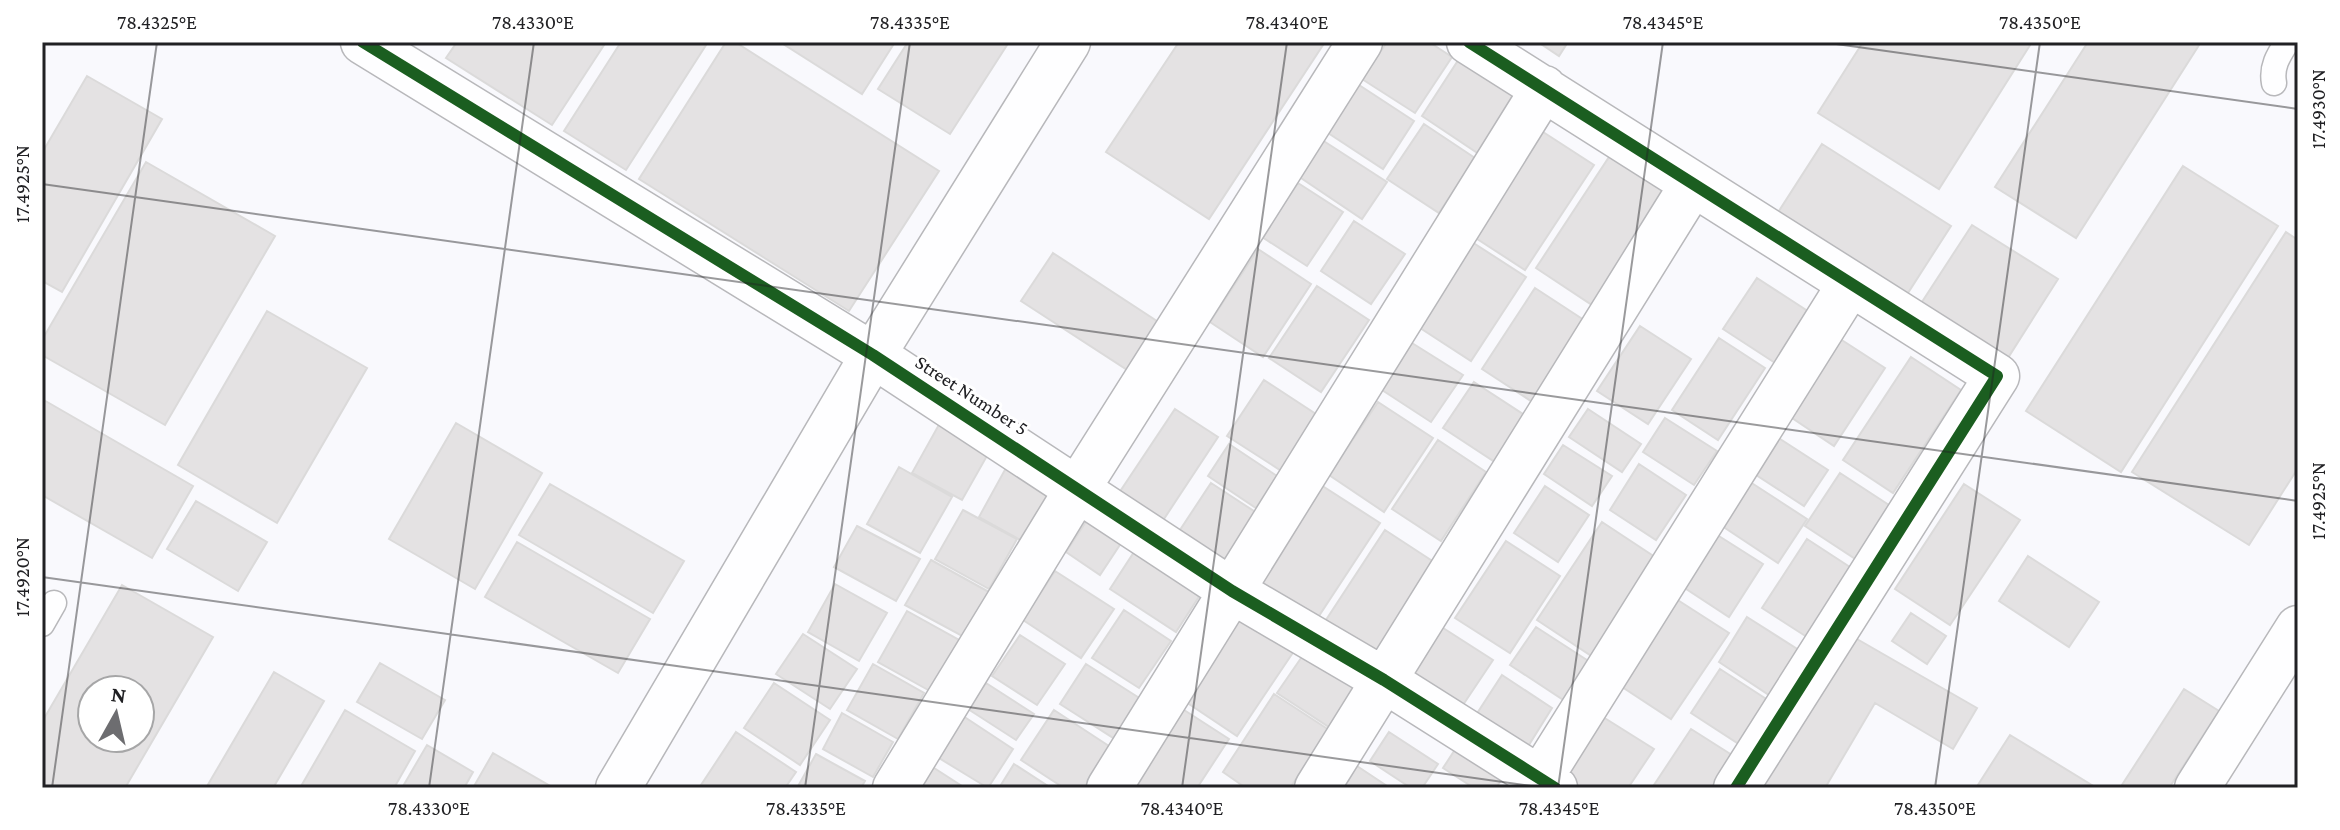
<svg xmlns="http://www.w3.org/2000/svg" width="2340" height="830" viewBox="0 0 2340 830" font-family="'Crimson Pro',serif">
<rect width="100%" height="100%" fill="#f9f9fd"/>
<path fill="#e4e2e3" stroke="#dbdada" stroke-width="2" fill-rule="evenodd" d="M457,42H606L552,125L446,58Z
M621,42H708L626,170L564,131Z
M726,42H735L939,171L849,311L639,179Z
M780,42H895L862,94Z
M908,42H1009L950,134L878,89Z
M1179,42H1325L1209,219L1106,152Z
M1387,42H1429L1452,57L1415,113L1362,79Z
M1538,42H1568L1559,56Z
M1863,42H2032L1939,189L1818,113Z
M2088,42H2201L2076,238L1995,187Z
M1459,59L1520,99L1482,156L1422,116Z
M87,76L162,119L62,292L42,281V153Z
M1356,83L1414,121L1383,169L1325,131Z
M1424,124L1475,158L1439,213L1387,179Z
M1540,130L1594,165L1525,270L1471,235Z
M1319,138L1387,182L1362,219L1295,174Z
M1822,144L1951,226L1906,296L1777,214Z
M1611,154L1667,191L1592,305L1536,268Z
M146,162L275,236L165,425L42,355V340Z
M2183,166L2278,226L2121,472L2026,411Z
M1298,183L1343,212L1307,266L1262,237Z
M1354,221L1405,254L1371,304L1321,271Z
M1972,225L2058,279L2006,361L1920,305Z
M2286,232L2298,240V468L2249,545L2132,472Z
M1472,242L1526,277L1471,361L1417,326Z
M1258,249L1311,284L1263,357L1210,322Z
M1053,253L1163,325L1132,373L1021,301Z
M1757,278L1820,319L1786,370L1723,329Z
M1317,286L1369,320L1321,392L1269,358Z
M1535,288L1587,322L1534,403L1482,369Z
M267,311L367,368L277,523L178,465Z
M1640,326L1691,359L1648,424L1597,391Z
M1834,335L1885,368L1834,446L1783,412Z
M1719,338L1765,368L1718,440L1672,410Z
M1412,343L1463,375L1431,422L1382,390Z
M1911,357L1961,390L1893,493L1843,460Z
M1264,380L1319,416L1283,472L1227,436Z
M1474,382L1532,420L1501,466L1443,428Z
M42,399L193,486L152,558L42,495Z
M1378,402L1433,438L1384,512L1329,475Z
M1175,409L1218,437L1158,528L1115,499Z
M1588,409L1641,444L1622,472L1569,437Z
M946,412L996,440L962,500L912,473Z
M1665,418L1717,451L1694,485L1643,452Z
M456,423L542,473L475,589L389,539Z
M1777,437L1828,470L1804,506L1753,473Z
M1438,440L1486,472L1441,541L1392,509Z
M1229,444L1277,476L1256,508L1208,476Z
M1563,445L1612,476L1592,506L1544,474Z
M1012,457L1058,482L1024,542L979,517Z
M1639,464L1686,495L1656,540L1610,510Z
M899,467L952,497L920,553L867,524Z
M1840,473L1892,507L1857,560L1805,526Z
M1744,478L1807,519L1778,563L1716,522Z
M1211,483L1263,517L1224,576L1172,542Z
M550,484L684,561L653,613L519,535Z
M1964,484L2020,520L1950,625L1895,589Z
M1321,485L1380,523L1311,628L1252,590Z
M1545,486L1589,515L1558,562L1514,533Z
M196,501L267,542L238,591L167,549Z
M1097,505L1131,528L1100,575L1066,552Z
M963,510L1017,539L989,589L935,559Z
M1602,522L1658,559L1593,657L1537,620Z
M857,526L920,559L896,601L834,567Z
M1385,530L1437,564L1376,657L1324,623Z
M1711,531L1763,564L1729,617L1677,583Z
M1807,539L1856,571L1810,639L1762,608Z
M1506,541L1560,576L1510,653L1455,618Z
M517,542L650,619L618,673L485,597Z
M1136,549L1202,592L1176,632L1110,589Z
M2028,556L2099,602L2069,647L1999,601Z
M931,560L989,592L964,637L905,605Z
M1055,571L1114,609L1081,658L1023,620Z
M835,584L887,613L859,661L808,632Z
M122,585L213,637L125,788H42V722ZM92,690H140V738H92Z
M1673,597L1729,633L1671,719L1616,683Z
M1124,610L1171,641L1139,688L1092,658Z
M907,611L959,640L930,691L878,662Z
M1911,613L1946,636L1927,664L1892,641Z
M1239,615L1294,651L1237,736L1183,700Z
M1747,617L1802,652L1772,697L1719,662Z
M1440,626L1493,660L1459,711L1406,677Z
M1536,627L1590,662L1565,701L1510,665Z
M803,634L857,669L830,709L776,674Z
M1020,635L1065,664L1037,705L992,676Z
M1850,635L1977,708L1953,749L1875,703L1825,788H1761Z
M1310,645L1367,682L1335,731L1277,693Z
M380,663L445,700L422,739L357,702Z
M873,664L924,693L898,739L847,710Z
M1086,664L1144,701L1118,741L1060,704Z
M1720,669L1774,704L1745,748L1691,713Z
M274,672L324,701L273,788H206Z
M1502,675L1552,708L1527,748L1476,715Z
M774,683L830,720L800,765L744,728Z
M986,683L1034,714L1016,740L968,709Z
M2184,689L2219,711L2169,788H2120Z
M1274,694L1329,730L1290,788H1246L1223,772Z
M1181,708L1229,739L1197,788H1129Z
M345,710L415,751L394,788H300Z
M1054,710L1115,750L1090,788H1064L1021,760Z
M842,713L893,742L873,777L823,749Z
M960,714L1013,749L988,788L934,755Z
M1603,717L1654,749L1628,788H1569L1560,782Z
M1691,729L1743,762L1726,788H1652Z
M736,732L796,772L785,788H699Z
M1389,732L1438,764L1422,788H1411L1370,761Z
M2010,735L2095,787L1976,788Z
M1464,736L1510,766L1496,788H1474L1443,768Z
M427,745L473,772L464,788H402Z
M493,753L552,787L551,788H473Z
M816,754L865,781L861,788H797Z
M1014,764L1051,788H999Z
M1354,764L1390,788H1338Z
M931,766L965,788H916Z"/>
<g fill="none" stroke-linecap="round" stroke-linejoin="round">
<g stroke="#b8b8bb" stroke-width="27">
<path id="service" d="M2274,83C2271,67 2278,56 2287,42
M42,624L54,603"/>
</g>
<g stroke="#b8b8bb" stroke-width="47">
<path id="minor" d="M363,42L873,355L1232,591L1384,680L1555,788
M1469,42L1997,376L1736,788
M618,788L873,355L1068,42
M895,788L1078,488L1360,42
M1109,788L1544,88
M1317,788L1692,185
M1534,788L1850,284
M2197,788L2298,628"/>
</g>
<use href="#service" stroke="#fefeff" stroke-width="24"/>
<use href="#minor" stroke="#fefeff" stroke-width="44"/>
<g stroke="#fff" stroke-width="17">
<path id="cycleway" d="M363,42L873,355L1232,591L1384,680L1555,788
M1469,42L1997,376L1736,788"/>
</g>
<use href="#cycleway" stroke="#1b5e20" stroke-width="12"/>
</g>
<path fill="none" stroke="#212124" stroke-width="2" stroke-opacity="0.45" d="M1822,42L2298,109M42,184L2298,501M42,577L1546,788M52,788L157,42M429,788L534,42M805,788L910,42M1182,788L1287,42M1558,788L1663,42M1935,788L2040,42"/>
<g text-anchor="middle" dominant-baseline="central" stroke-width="6" stroke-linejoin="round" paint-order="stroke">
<g font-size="20" fill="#212124" stroke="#fff">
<text transform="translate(972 395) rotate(33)">Street Number 5</text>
</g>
</g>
<rect width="2340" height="830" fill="none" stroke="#ffffff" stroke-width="88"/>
<g transform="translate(116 714) rotate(8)"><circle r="38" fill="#ffffff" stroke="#a6a6a7" stroke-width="2"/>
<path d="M0-6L14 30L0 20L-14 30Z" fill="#6d6d70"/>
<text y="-12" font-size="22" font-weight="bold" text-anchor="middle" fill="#212124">N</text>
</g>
<rect x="44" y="44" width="2252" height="742" fill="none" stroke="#212124" stroke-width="3"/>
<g font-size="20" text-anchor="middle" fill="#212124">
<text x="157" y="29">78.4325°E</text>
<text x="533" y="29">78.4330°E</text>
<text x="910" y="29">78.4335°E</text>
<text x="1287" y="29">78.4340°E</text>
<text x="1663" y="29">78.4345°E</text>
<text x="2040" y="29">78.4350°E</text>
<text transform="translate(2318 109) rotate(-90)" y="7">17.4930°N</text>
<text transform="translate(22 184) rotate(-90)" y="7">17.4925°N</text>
<text transform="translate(2318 501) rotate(-90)" y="7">17.4925°N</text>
<text transform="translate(22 577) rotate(-90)" y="7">17.4920°N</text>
<text x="429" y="815">78.4330°E</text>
<text x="806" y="815">78.4335°E</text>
<text x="1182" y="815">78.4340°E</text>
<text x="1559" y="815">78.4345°E</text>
<text x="1935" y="815">78.4350°E</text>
</g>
</svg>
